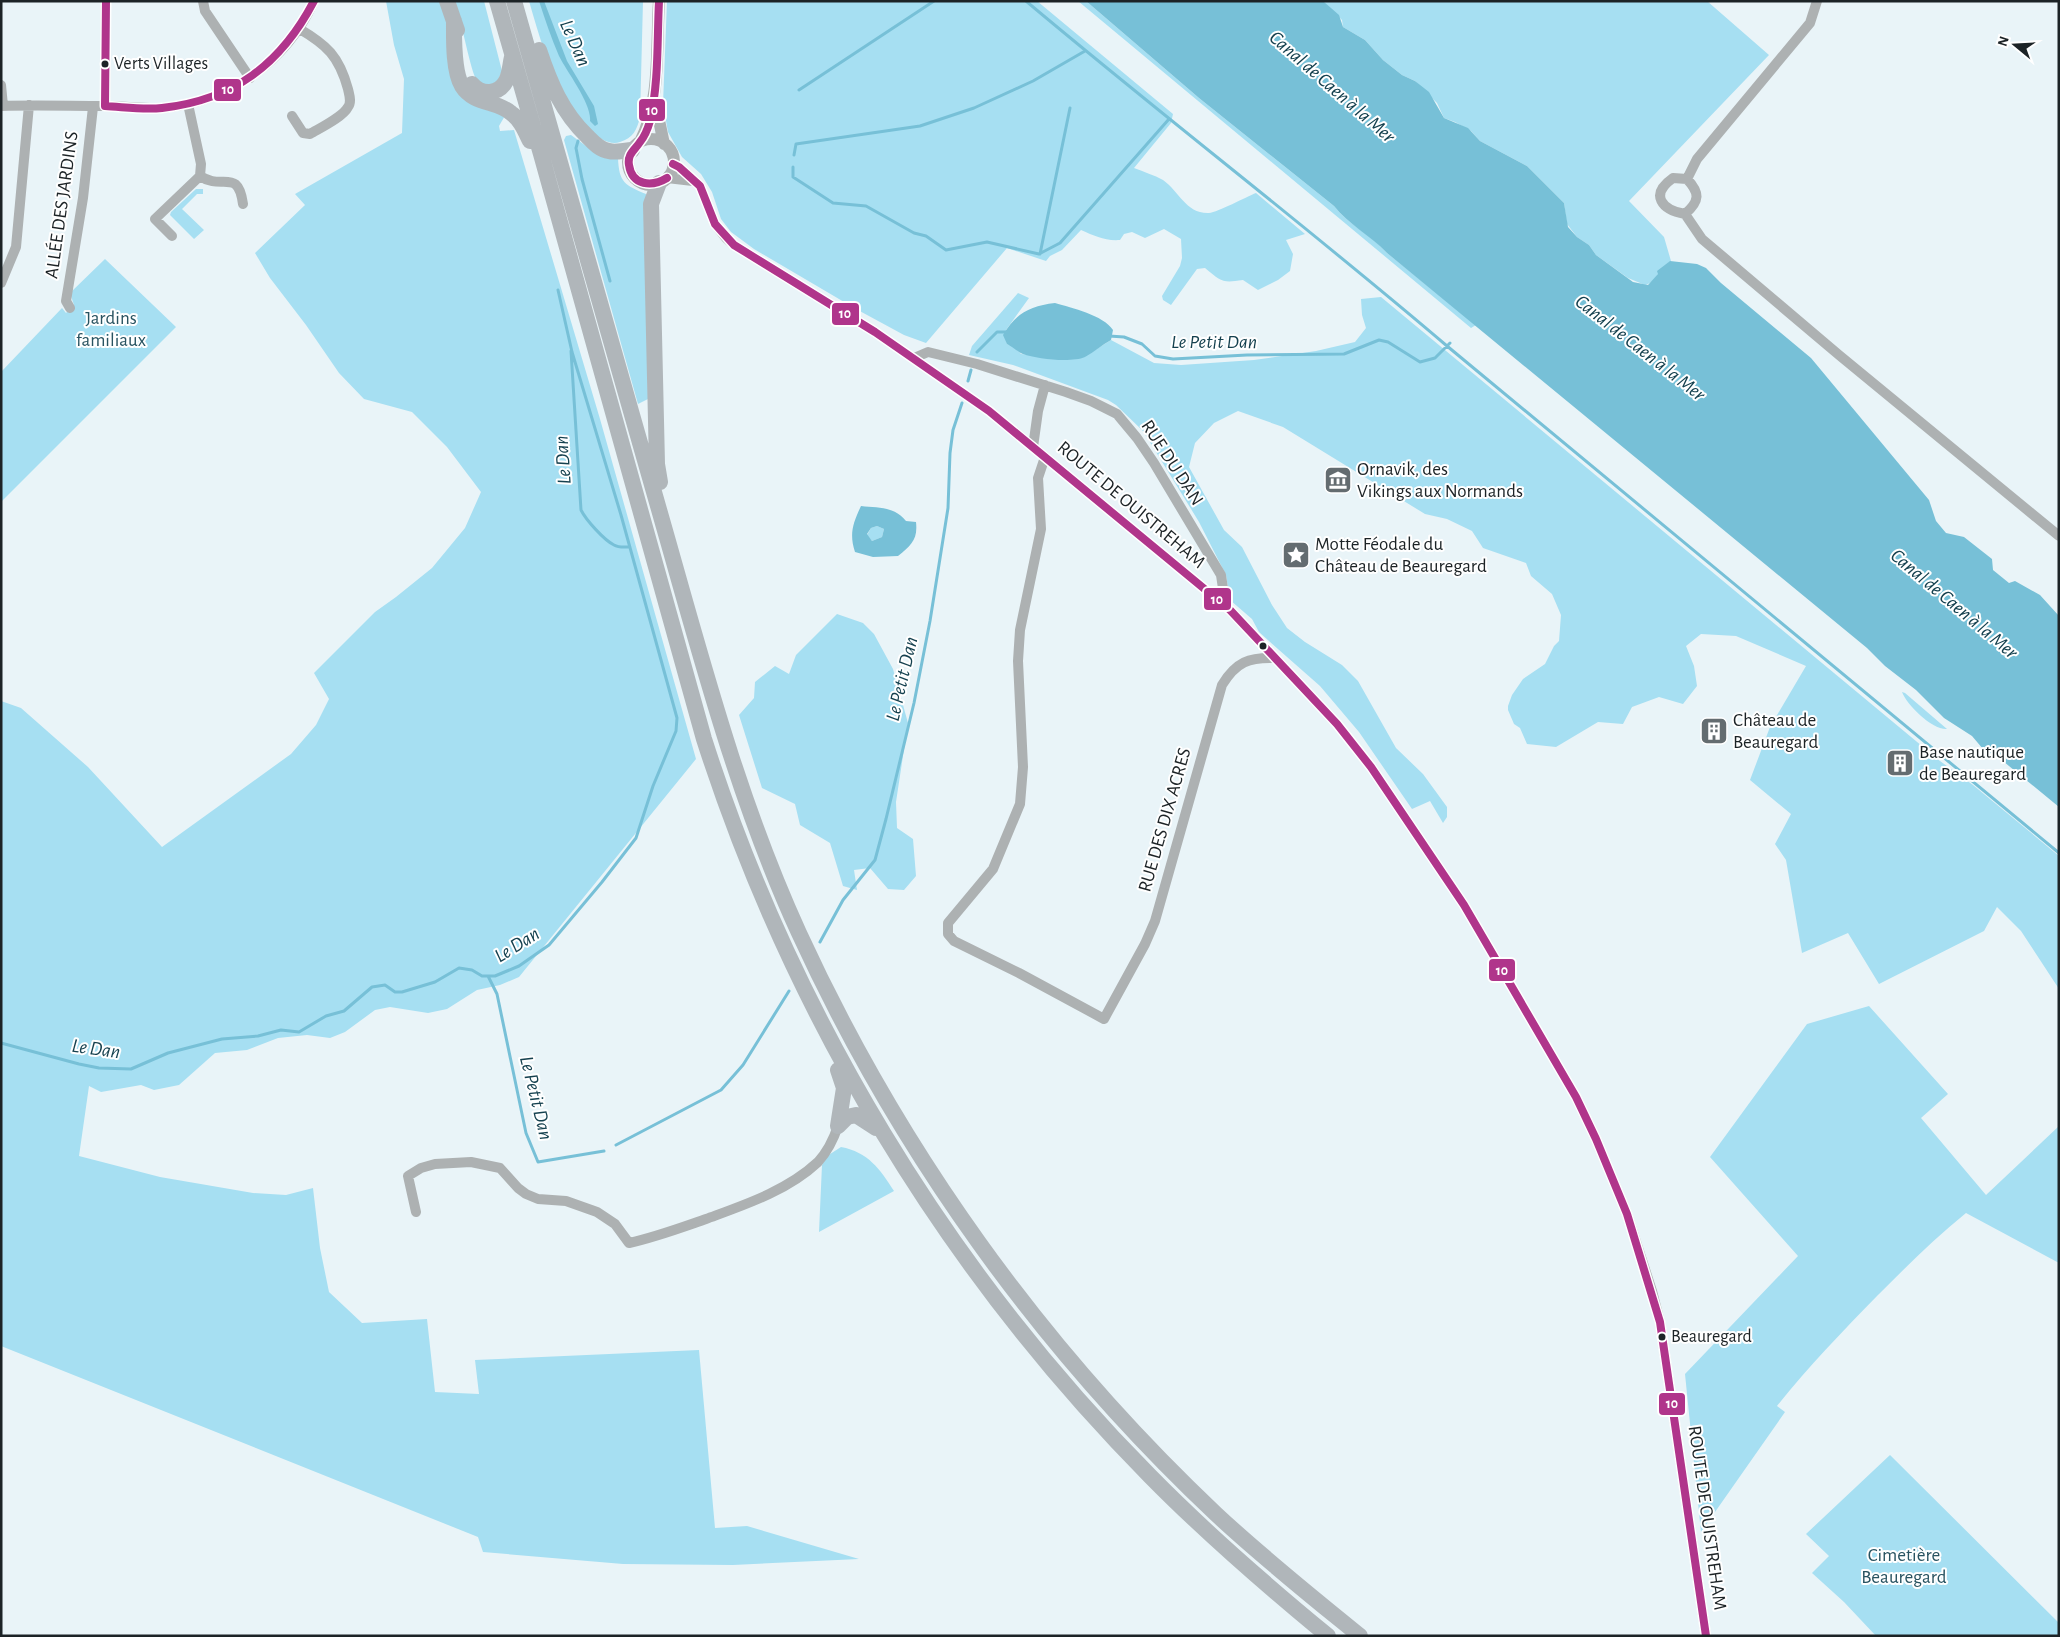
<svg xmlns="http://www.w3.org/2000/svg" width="2060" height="1637" viewBox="0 0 2060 1637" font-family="'Alegreya Sans',sans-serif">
<rect width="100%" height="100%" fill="#e9f4f8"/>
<path fill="#a6dff2" d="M386,1H440L448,24L455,79L506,114L499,126L500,131L514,130L600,419L696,759L519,977L500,985L477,990L447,1009L428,1013L390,1007L375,1010L345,1032L330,1038L307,1035L278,1038L247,1050L215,1053L179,1085L154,1090L141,1085L101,1092L89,1086L79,1156L160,1177L253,1193L286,1195L313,1188L320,1248L329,1292L362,1323L427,1319L435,1392L479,1394L475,1360L699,1350L715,1528L747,1526L859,1559L733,1565L623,1564L483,1552L478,1537L1,1346V701L21,708L88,767L162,847L291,754L316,725L329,699L314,673L375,612L396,597L432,568L465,528L481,492L447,447L412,412L364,399L339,373L306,325L270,278L255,253L305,205L295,194L402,133L404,79L394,45Z
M454,1H484L502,71L497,82L488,86C485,84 480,83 477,80C471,75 461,16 454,1Z
M529,1H643L640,117C637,130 633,138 620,142C590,152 553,76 545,53C539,36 534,18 529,1Z
M667,1H1037L1173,114L1171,123L1134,168C1144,172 1154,175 1163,180C1179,191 1186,214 1209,213C1218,212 1246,197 1256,193L1305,234L1286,240L1293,254L1290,271L1278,280L1258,290L1243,280C1222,283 1222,282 1205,268L1197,269L1171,305L1163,300L1162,296L1180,266L1182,258L1181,239L1164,229L1145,238L1132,232L1124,234L1120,240C1104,241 1095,236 1081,230L1062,250L1050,256L1046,261L1007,248L926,343L904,335L856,309L754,249L731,232L721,219L712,192L701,174L682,157L668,132L663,104Z
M1078,1H1086L1199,98L1334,206C1348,224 1371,235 1387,253L1476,325L1471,328Z
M1323,1H1707L1769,55L1629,201L1664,237L1671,261C1657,269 1659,281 1645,285L1628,278L1596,255L1589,245L1577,237L1567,224L1564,203L1527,166L1480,141L1471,131L1455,122L1444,118L1437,103L1415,81L1402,75L1383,60L1365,40L1343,27L1342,20Z
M571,135L586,146L618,158C619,183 625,185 646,194L648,399L638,404L564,140L566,136Z
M196,189H203V194H197L182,209L204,230L194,239L170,215L171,212Z
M105,259L176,327L1,502V372L62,308L66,313L74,305L70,293Z
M1018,293L1029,298L1006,330L1007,344L1016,348L1021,354L1070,359L1084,357L1111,340L1154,363L1181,365L1254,360L1316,351L1355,342L1366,328L1362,315L1361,299L1381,297L1940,761L1973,785L2059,856V989L2021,931L1997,907L1984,931L1879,984L1848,933L1802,953L1786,860L1775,844L1791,814L1750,780L1770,727L1806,666L1736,636L1701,634L1686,646L1694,666L1697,686L1683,704L1659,697L1632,707L1623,724L1598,722L1556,747L1527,744L1520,728L1514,724L1508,710V706L1512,695L1523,679L1545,664L1554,646L1559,641L1561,615L1552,594L1531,576L1526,563L1483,548L1472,531L1447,519L1425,514L1283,427L1238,411L1214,423L1195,443L1189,467L1224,530L1242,547L1272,605L1287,628L1305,642L1342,665L1358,681L1396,748L1423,774L1447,807V817L1443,823L1430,801L1412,809L1359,732L1320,686L1269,641L1259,632L1252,619L1230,600L1226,575L1199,522L1172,478L1143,431L1116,405L1108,400L1013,365L969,355L972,346Z
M877,526L884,529L882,537L872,541L867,535L871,528Z
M837,614L863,623L874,634L893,669L908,723L896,802L897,828L913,839L916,876L904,890L888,889L870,868L854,870L857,890L843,886L830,843L800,825L795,804L762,788L739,715L754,698L755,682L775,666L789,674L796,655Z
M1902,692L1905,693L1947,729C1932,730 1907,705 1902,692Z
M1869,1006L1948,1094L1921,1118L1986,1195L2059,1126V1263L1966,1213C1934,1239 1906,1267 1877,1296C1842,1332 1808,1367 1777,1406L1785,1412L1701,1532L1685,1374L1798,1256L1710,1157L1807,1024Z
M841,1147C868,1152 880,1169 894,1191L819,1232L822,1165L827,1156Z
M1890,1455L2059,1623V1636H1876L1844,1602L1812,1573L1829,1556L1806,1534Z"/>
<path fill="#77c0d7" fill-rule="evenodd" d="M539,1H544L567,61L594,106L598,124L595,126L590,121C592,104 567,72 559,56C551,38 545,19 539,1Z
M1086,1H1323L1339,15L1343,27L1365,40L1383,60L1402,75L1415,81L1429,92L1444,118L1468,128L1480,141L1527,166L1564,203L1568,227L1577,237L1589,245L1596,255L1633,282L1648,285L1658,274L1657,271L1670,261L1697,264L1706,268L1721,283L1811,358L1929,500L1936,521L1946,533L1964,537L1992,559L1993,570L2009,583L2015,581L2040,595L2059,616V807L1998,757L1983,749L1972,736L1944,718L1916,690L1885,666L1867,648L1387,253C1371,236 1348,224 1334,206L1199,98Z
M1055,303C1072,308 1103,315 1113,330L1111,340C1102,345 1094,352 1085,357C1071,363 1037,359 1023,354C1018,352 1013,347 1007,344L1003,335C1016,313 1030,306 1055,303Z
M861,506C878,508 894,506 906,521L916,522C918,540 911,545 898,556L873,557L855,552C849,534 853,523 861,506ZM877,526L884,529L882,537L872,541L867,534L871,528Z"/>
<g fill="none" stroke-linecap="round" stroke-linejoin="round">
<path stroke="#77c0d7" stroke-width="3" d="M1026,1C1165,118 1309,228 1447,346L2059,853
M799,90L934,1
M578,141L576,148L582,179L610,281
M794,155L796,144L920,126L974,108L1033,81L1085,51
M793,167V177L833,203L866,206L914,233L926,236L946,250L987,242L1039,254L1060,243L1169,119
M1040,254L1070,108
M1109,336L1124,337L1142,344L1155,356L1173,359L1247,355L1344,354L1379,340L1388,342L1420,362L1435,358L1450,343
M571,351L581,510C586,520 604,540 614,545C619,548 624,547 630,547
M977,352L997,332H1008
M968,381L971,370
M820,942L843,900L875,860L886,819L914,703L930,621L948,508L950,453L953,430L962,403
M488,976L497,994L526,1133L538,1162L604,1151
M1,1043L79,1064L99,1068L131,1069L168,1053L222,1039L258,1036L281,1030L299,1032L326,1016L344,1011L372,987L385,985L395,992H402L435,982L459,968L472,970L482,976H495L519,966L549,945L602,882L636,838L653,786L676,731L677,718L621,515L572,352L558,290
M616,1145L721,1090L743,1065L789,991"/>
<path stroke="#adb1b2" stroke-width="10" d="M203,1L205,11L250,78
M1,85L3,106
M188,104L201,164L200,176
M1,106C36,105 70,106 104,106C123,106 143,109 162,108C228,102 286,63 314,1
M105,106L106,1
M292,116L303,133L310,134C320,128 343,117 348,107C352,102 349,94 348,89C339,56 327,45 298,28
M673,164L679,167L700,186L715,224L726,238L734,245L875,332L989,411L1230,610L1337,724L1371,767L1464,905L1576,1097L1596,1139L1627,1214L1652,1291L1660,1322L1706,1636
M200,176C222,191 238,167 243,204
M667,178L693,181
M1673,178L1687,179C1700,193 1700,201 1685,214C1662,210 1649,195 1673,178Z
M1687,179L1697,159L1810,23L1817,1
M1685,214L1702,239L1839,355L2059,536
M172,236L155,219L200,176
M1,283L16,247L29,105
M70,308L66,301L83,198L93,107
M914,358L928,352L977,364L1066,392L1091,401L1117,414L1137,438L1154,463L1221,575L1224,595L1220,602
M1033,447L1038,411L1045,385
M1045,457L1038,478L1041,529L1020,630L1018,661L1023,767L1020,804L993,869L948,923V934L954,941L1019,973L1104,1019L1145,944L1155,921L1222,685C1236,662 1249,657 1275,658
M416,1212L408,1176L421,1168L435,1164L471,1162L500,1168L518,1188L526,1194L538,1199L566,1201L597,1212L615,1224L629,1243C656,1237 680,1228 706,1219C744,1205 787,1191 818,1162C827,1152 834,1138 838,1126"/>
<path stroke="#adb1b2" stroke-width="12" d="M656,106L664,144
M628 162a23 23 0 1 1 46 0a23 23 0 1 1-46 0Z
M640,142C661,100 656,47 659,1"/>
<path stroke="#b0b6ba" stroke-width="16" d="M447,1L457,30
M497,1L541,154L704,739C792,1014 946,1270 1150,1476C1206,1533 1266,1585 1328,1636
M514,1C563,174 613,347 662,520C702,660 738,800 799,933C899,1151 1041,1349 1216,1514C1262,1557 1311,1596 1360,1636
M454,21C454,38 453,71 462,86C474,105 496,100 511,113C521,120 525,131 530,141
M539,50C550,83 562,112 587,136C593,142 600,150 609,151C616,153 625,150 632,150
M472,84C482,96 499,94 506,81C510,74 510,65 512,57
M659,183L651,204L657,464L660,482
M838,1070L844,1088L838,1126
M838,1126L847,1117L856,1115L876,1128"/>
<g stroke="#fff" stroke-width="11">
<path id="bus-1" d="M659,1C657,40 659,82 650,121C648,128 645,136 640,142C635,150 627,154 629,165C632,186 652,187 667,178
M105,106C124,107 143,110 162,108C234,100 281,64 314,1
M105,106L106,1
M673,164L679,167L700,186L715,224L734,245L875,332L989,411L1230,610L1337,724L1371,767L1464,905L1576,1097L1596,1139L1627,1214L1660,1322L1706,1636"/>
</g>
<use href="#bus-1" stroke="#b0358b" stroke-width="8"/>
</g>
<defs>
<g id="museum-square" transform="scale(1.4375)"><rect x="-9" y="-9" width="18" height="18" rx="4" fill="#646c70" stroke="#fff"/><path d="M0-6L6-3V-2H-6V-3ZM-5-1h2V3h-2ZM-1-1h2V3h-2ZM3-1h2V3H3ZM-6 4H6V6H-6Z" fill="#fff"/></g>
<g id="sight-square" transform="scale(1.4375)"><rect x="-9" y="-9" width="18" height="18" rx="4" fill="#646c70" stroke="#fff"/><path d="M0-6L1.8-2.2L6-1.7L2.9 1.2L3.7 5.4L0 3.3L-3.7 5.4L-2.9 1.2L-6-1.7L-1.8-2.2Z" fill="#fff"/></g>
<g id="building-square" transform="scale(1.4375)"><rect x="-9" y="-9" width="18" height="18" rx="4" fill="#646c70" stroke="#fff"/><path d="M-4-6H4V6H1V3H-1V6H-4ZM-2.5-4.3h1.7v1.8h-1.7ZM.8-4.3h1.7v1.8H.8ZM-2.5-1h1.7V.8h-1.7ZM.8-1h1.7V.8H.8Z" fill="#fff"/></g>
</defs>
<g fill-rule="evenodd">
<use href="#museum-square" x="1338" y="480"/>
<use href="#sight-square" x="1296" y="555"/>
<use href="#building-square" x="1714" y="731"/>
<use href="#building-square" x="1900" y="763"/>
</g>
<g fill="#1c2326" stroke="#fff" stroke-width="2">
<circle cx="105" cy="64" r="4.5"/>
<circle cx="1263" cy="646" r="4.5"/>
<circle cx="1662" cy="1337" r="4.5"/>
</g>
<g text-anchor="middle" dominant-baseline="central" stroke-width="4" stroke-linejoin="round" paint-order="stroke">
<g font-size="18" fill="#1c2326" stroke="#fff" text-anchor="start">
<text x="114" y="64">Verts Villages</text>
<text x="1671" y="1337">Beauregard</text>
</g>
<g font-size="19" fill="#1c2326" stroke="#fff">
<text transform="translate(62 205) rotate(-82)">ALLÉE DES JARDINS</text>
<text transform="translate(1172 463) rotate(57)">RUE DU DAN</text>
<text transform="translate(1131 505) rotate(40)">ROUTE DE OUISTREHAM</text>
<text transform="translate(1165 820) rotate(-74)">RUE DES DIX ACRES</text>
<text transform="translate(1707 1518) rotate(82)">ROUTE DE OUISTREHAM</text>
</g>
<g font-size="19" fill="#285361" stroke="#fff">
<text x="111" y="318">Jardins<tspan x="111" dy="22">familiaux</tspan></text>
<text x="1904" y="1555">Cimetière<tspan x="1904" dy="22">Beauregard</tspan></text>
</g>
<g font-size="19" fill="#1c2326" stroke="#fff" text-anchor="start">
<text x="1357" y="469">Ornavik, des<tspan x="1357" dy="22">Vikings aux Normands</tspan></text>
<text x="1315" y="544">Motte Féodale du<tspan x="1315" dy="22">Château de Beauregard</tspan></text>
<text x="1733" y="720">Château de<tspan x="1733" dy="22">Beauregard</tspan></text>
<text x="1919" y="752">Base nautique<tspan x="1919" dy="22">de Beauregard</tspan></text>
</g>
<g font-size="20" font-style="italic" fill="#15414f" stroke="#fff">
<text transform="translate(575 43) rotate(66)">Le Dan</text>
<text transform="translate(1332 87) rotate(41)">Canal de Caen à la Mer</text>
<text x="1214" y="342">Le Petit Dan</text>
<text transform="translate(1640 348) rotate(38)">Canal de Caen à la Mer</text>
<text transform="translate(563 460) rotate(-94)">Le Dan</text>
<text transform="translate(1954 604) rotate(40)">Canal de Caen à la Mer</text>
<text transform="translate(902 679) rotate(-77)">Le Petit Dan</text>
<text transform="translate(517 945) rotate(-32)">Le Dan</text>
<text transform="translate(96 1049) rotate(8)">Le Dan</text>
<text transform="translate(536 1098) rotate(76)">Le Petit Dan</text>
</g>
</g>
<g stroke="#fff" stroke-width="2">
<rect x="213" y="78" width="29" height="24" rx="5" fill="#b0358b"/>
<rect x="638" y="98" width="28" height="24" rx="5" fill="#b0358b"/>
<rect x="831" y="302" width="29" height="24" rx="5" fill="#b0358b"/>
<rect x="1203" y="587" width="29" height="24" rx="5" fill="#b0358b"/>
<rect x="1488" y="958" width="28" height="24" rx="5" fill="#b0358b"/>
<rect x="1658" y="1392" width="28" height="24" rx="5" fill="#b0358b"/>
</g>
<g font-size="14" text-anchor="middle" font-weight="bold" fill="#fff">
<text x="228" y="94">10</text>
<text x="652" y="115">10</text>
<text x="845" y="318">10</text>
<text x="1217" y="604">10</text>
<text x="1502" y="975">10</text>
<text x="1672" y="1408">10</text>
</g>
<rect width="2060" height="1637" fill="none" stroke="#1c2326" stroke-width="5"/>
<g transform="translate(2015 45) rotate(288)" stroke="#ffffff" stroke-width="4" paint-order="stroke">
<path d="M0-4L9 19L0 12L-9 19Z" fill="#1c2326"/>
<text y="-8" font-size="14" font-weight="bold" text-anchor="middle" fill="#1c2326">N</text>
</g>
</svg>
